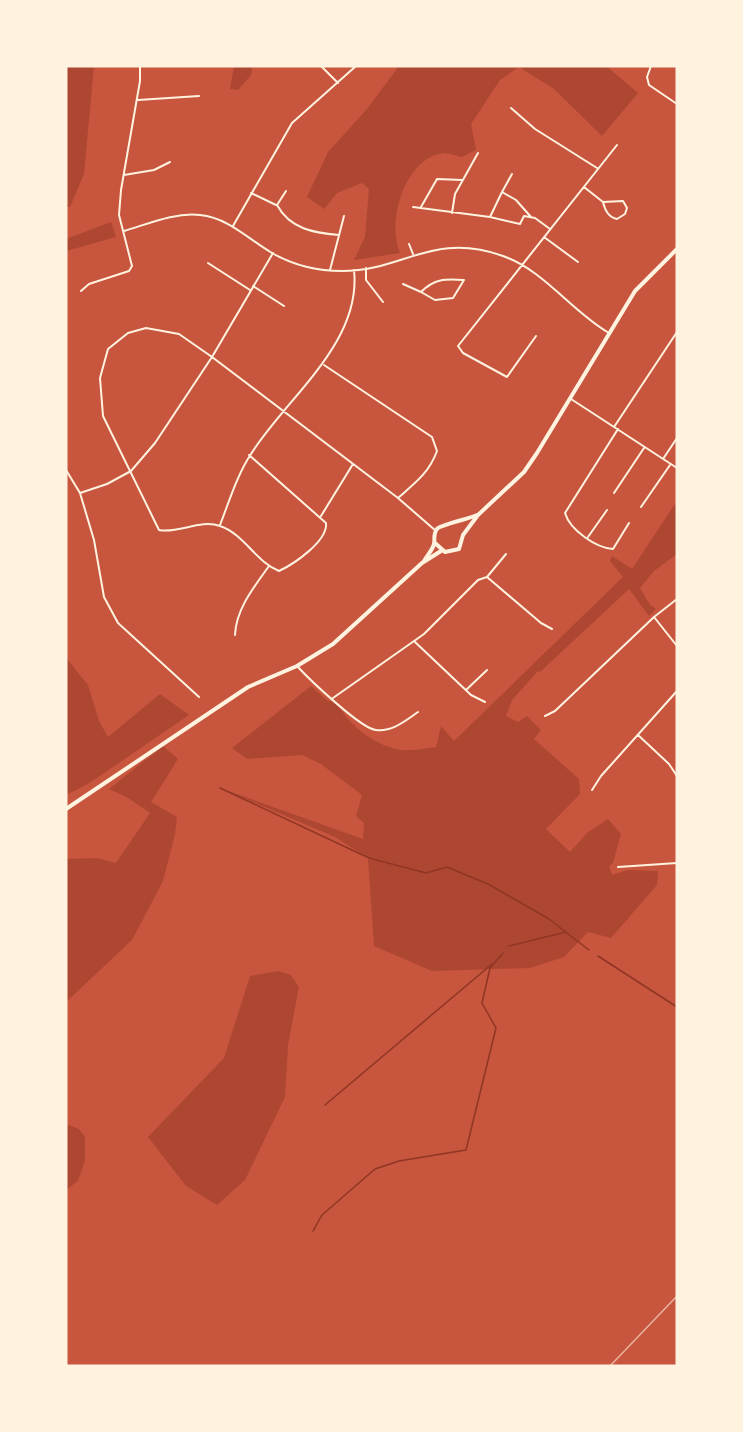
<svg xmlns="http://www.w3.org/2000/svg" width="743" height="1432" viewBox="0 0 743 1432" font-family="'DejaVu Sans',sans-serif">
<rect width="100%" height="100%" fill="#c8553d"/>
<path fill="#ae4732" d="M66,66H94L84,174L70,207H66Z
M234,66H249L252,69L251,75L238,90L230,89Z
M399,66H606L638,93L602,136L554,89L519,67L500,80L471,124L476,150L462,157C457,156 449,153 444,153C405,157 386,222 400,253L354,260L365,237L369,189L362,183L337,193L324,209L307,197L328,152L367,109Z
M111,222L116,237L66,251V239Z
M677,501V554L654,571L640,588L650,605L656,609L649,616L629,589L540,672L538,671L512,700L506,716L518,722L527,716L541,730L534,739L579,779L580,794L546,829L570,852L588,832L608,819L621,834L613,863L609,866L612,875L628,870L658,871L657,885L611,938L588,932L564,957L530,968L432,971L374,946L368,858L335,837L220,788L363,839L364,823L356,816L362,795L321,764L302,755L247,759L232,748L311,686L328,701L337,702C347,725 378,748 403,750C414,751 426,748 436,747L441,726L454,741L623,577L610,561L612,556L632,569Z
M66,658L88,685L99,721L108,737L160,694L189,715L88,784L66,795Z
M163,746L178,759L151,802L177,817L175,834L163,881L132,940L66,1002V859L97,858L116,863L150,813L128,798L109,789Z
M278,971L291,975L299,987L288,1045L285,1097L245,1180L217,1205L186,1186L148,1137L224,1058L250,976Z
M69,1125L79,1129L85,1137V1160L78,1181L66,1190V1126Z"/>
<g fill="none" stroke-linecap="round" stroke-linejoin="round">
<path stroke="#8f3625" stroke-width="1.5" d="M220,788L369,858L426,873L447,867L490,885L549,919L589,950
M509,946L566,932
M598,956L677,1007
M325,1105L492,964
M313,1231L322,1215L375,1169L399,1161L466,1150L496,1028L482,1003L490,968L503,953"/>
<path stroke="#fff3e0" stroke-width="2" d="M321,66L338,83
M651,66L647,77L649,85L677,104
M138,100L199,96
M511,108L535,129L597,168
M512,174L502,192L516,200L531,217
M124,175L154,170L170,162
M584,187L603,202C605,210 608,217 617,219L625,214L627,208L623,201L603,202
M286,191L277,205C290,229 314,233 339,235
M502,192L490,217L520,224L524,216L535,218L550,229
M251,193L276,205
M413,207L490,217
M421,207L437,179L462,180
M452,213L455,194L478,153
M233,226L292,123L356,66
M124,231C148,224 175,212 200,215C229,218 248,239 272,253C293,265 318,271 342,271C403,271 433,231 503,256C545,271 571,311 609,333
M544,237L578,262
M409,244L413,254
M208,263L250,290
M366,268V280L383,302
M330,270L344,216
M403,284L421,292C435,278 446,279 464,280L453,298L435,300L421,292
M253,286L284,306
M81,291L89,284L129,271L132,266L119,215L121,190L140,81V66
M536,336L507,377L463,353L458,346L617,145
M324,365L432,437L437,451C429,473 415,483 398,498
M571,399L677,468
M614,427L677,332
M618,429L565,513C570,530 596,548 613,549L629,523
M249,455L326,523C328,541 294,564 279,571C256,562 244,534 220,526C200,519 178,534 159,530L103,416L100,378L108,349L128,333L146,328L179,334L212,357L398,498L436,531
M663,459L677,438
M66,470L80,493L94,540L104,597L118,623L199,697
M80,493L107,484L131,471L155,443L212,357L273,253
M614,493L644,448
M641,507L670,465
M321,516L353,464
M220,525C229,502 237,475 251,454C286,398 362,343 354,270
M588,537L607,510
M487,577L506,554
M654,617L677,599
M235,635C236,609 254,587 269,566
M415,642L471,695L485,702
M297,666C308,678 361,729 376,730C392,732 405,721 418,712
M466,690L487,670
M333,698L424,634L478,580L487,577L541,623L552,629
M545,716L555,711L654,617L677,646
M638,735L669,764L677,776
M592,790L601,776L677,691
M618,867L677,863"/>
<path stroke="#fff3e0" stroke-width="4" d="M435,543L445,552L459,549L463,535L478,515L524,472L537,453L635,291L677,249
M424,561C427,556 433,549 434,544C435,539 433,534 437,529C439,525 469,519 477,515
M66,809L248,687L297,666L333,644L422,563L441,551"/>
<path stroke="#e9b49f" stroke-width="1.5" d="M610,1366L677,1296"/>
</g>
<rect width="743" height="1432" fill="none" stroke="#fff3e0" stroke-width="135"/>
</svg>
